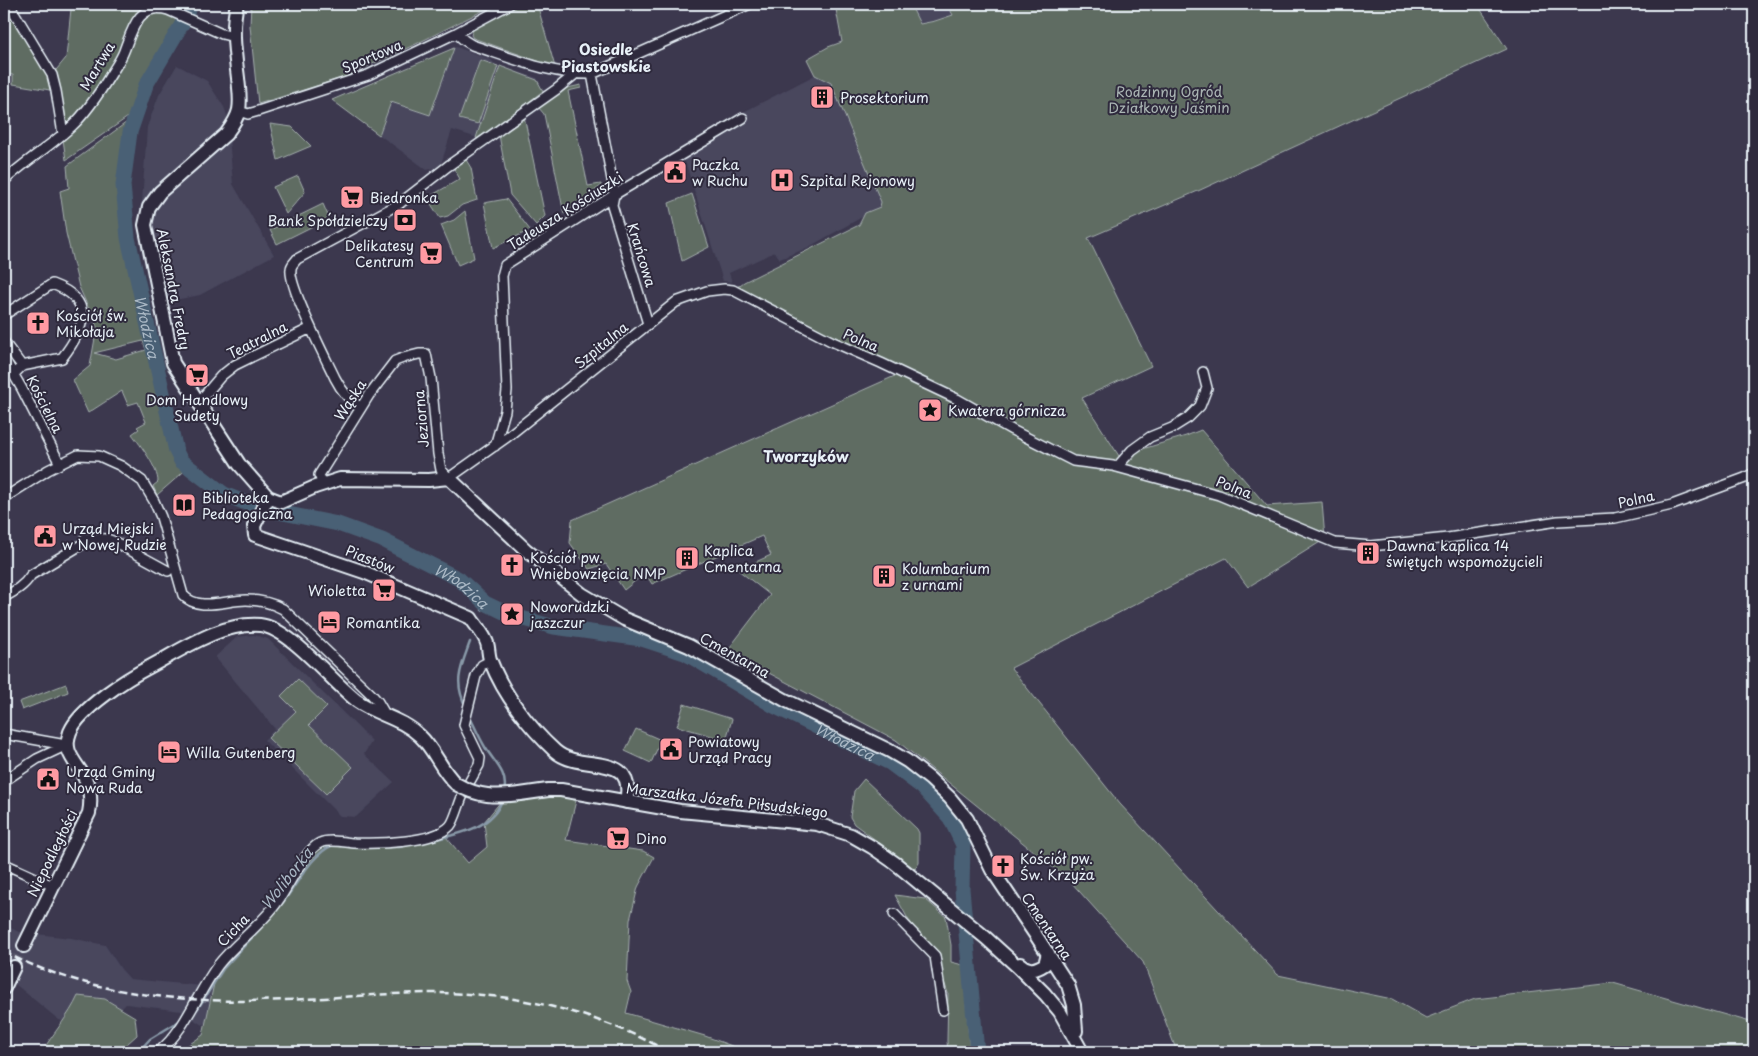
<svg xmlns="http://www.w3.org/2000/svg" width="1758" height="1056" viewBox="0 0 1758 1056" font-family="'Playpen Sans',sans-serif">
<rect width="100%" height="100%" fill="#3c384e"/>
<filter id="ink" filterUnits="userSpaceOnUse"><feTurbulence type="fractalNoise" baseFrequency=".02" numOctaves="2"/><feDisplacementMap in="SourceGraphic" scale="10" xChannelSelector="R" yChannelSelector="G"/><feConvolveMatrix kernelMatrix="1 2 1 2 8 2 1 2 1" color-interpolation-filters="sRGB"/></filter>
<g filter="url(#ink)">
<path fill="#48465d" d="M910,4H946L953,15L935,21L920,24Z
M456,47L490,59L496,65L537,78L544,93L481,139L452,130L440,167L427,170L332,100Z
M177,65L207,81L224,107L229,121L225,127L142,202L147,127L159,95Z
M815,75L831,83L842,101L881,202L880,207L807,248L780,259L775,252L729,273L732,282L723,281L684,158L735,127L728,120Z
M228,125L233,184L274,255L200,295L166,302L149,224L154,209L164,195Z
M254,635L268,639L372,741L364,754L394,782L356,817L340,816L264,740L275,729L215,657L237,637Z
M4,925L19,932L71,938L105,945L121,969L130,979L224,988L216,1018L202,1025L181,1011L126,1004L99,1031L59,1020L4,975Z"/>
<path fill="#5f6c62" stroke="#a4aead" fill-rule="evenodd" d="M4,4H9L52,75L66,58L71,9L65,4H166L185,13L182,24L146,85L130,132L123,185L128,238L176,451L181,461L189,467L157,495L153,486L158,482C158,468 141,446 132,434L139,429L137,427L146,422L138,402L128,405L122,391L88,413L73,380L90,366L97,327L79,287L66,233L60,191L69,188L67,166L127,122L128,117L66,160L56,91L13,84V75L4,74ZM143,341L146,350L116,359L94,353Z
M251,4H510L494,5L416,44L342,78L258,104L250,26Z
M520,4H537L555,67L473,38L471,35L474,27L478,22Z
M835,4H910L920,24L935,21L953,15L947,4H1477L1507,49L1198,191L1088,238L1151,366L1082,398L1119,456L1186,436L1201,430L1267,506L1322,502L1325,539L1248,587L1226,558L1011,668L1120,804L1278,975L1392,999L1426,1018L1475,999L1613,983L1754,1023V1052H1177L1143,962L1070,881L896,740L727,651L770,595L738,570L771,555L762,536L652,584L645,573L624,590L606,564L589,569L570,543L572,520L897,375L733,290L744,282L859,225L865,213L880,207L881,202L831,83L815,75L807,59L828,47L842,42Z
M454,48L430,115L391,102L379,135L332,100Z
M480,60L498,66L478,124L459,119Z
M500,66L537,80L543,91L480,139L476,138Z
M581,85V88L568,91L588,186L601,184V186L564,214L544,114L538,107L558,90Z
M524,116L545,216L536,225L510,195L499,135Z
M270,124L292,127L311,146L278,160Z
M465,158L471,168L477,200L462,205L448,216L440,218L427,198L460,179L453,167Z
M298,176L305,192L286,214L273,187Z
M692,194L709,247L682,261L669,203Z
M506,199L530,230L493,248L484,203Z
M323,204L329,218L277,244L270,230Z
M465,211L474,258L458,265L441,225L454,220Z
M298,679L327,707L309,725L353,767L326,794L268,738L296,711L281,696Z
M66,684L68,692L22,710L19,702Z
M684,704L732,719L726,740L677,726Z
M636,729L661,740L651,763L625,751Z
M864,779L917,829L919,833V863L915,869L854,824L850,817L854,791Z
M578,793L566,840L643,851L654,857L638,887L630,920L627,981L631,992L626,1013L705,1036L748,1052H706L698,1047L693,1052H178L203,1035L218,965L277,903L321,842L446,837L468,863L487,847L484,822L502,800Z
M895,895L925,899L946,917L951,945V962L963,965L970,1052H948L947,1041L948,993L935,956L908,919Z
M78,996L105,999L135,1017L137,1035L118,1052H42C53,1033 69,1016 78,996Z"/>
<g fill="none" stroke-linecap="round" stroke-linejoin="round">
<path stroke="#899aa9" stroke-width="2.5" d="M482,610L485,603
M466,707C453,682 461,667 470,642
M469,715C474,725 479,737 485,747C493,761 509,773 504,792
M432,840C458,834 492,829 502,800
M388,847H399L412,844
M277,910C295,890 309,855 333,845
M194,1012L198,1008L223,969L260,929
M138,1052L150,1039L181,1020"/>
<path stroke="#4a6075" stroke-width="15" id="s1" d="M191,4L182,24L146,85L130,132L123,185L128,238L176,451L181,461L224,494L258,508L338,524L382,540L459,579L485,603L510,615L554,627L642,639L685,653L774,706L890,763L922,787L950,818L963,845L962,889L977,1052"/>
<path stroke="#565468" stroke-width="12" stroke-dasharray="12 6" stroke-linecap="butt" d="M14,967L24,946"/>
<g stroke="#e8f1f8" stroke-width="12">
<path id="street" d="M9,4L52,75L56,91L63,134
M456,33L464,40L472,45C512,58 550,75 592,74L750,4
M592,74L613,185L614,195L612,205L648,324
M239,111L248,114L255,112L368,75L456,33L510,4
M4,181C25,161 51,146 72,126C87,112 100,92 111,74C116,66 121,59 124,51C132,30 139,1 168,10L222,34L234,37
M4,315L52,284C95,300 86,327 62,358L22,366L14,374
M4,342L22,366
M4,358L22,389L60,464
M198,403L221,376L235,365L311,328
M361,408C350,401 341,390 335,378C326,359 288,286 291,269C291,265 295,262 297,259L399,204L448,166L557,89L574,75
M495,446L505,411L507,390L502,276L505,265L614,195L743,118
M1117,467L1132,450L1150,437L1172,428L1188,418L1200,406L1207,388L1203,372
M323,484L319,475L369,395L395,361L403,358L419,354H426L431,378L438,454L441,470L449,478L507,437L676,302L707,291L724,289L733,290L831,341L881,363L957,399L1012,430L1073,461L1113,466L1219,495L1335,543L1371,546L1448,538L1558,521L1615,518L1672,505L1745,478L1754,473
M4,498L48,470L78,455L99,456L121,466L142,481L154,501L161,517L183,595C198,612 226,600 246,600C259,600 272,603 283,609L371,694L378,702L385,714
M4,597C15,591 24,586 31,575L86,542L85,538L107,539L115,542L168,571
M4,734L66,745
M4,781L37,759L67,745
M470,781L479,765L480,758L464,725L476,676L482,665L490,661
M4,873L9,866L53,886
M894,914L935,956L943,1010
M158,1052C186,1030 197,993 218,965C236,942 262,925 278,901C288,887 305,850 320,843C328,839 344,842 354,843C376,844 434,843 450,826C455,821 459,803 463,795"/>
</g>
<g stroke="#e8f1f8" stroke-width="16">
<path id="secondary" d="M237,4C231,29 235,53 238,78C239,89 241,99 239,110C237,119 232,126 226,134L160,192L149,207L145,225L173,363L239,464L268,497L281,502L315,487L340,479L429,480L449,478L526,550L582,594L624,619L689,646L785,700L890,751L907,761L930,779L950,798L967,819L992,870L1037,937L1068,985L1074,1005L1076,1031
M268,497L254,526L255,535L364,572L471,618C476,626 484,634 487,643C489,649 488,656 491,662C504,695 529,727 555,751C581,774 637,749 626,802
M520,794L548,790H561L680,811L817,824L851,835L872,847L895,863L986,938L1018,967L1045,994L1060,1012L1082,1052
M24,946L89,813C91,803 91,793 87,783C80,764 61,755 70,732C80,708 128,678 151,666C183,649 222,622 260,625C290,628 332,682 357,701C377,715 401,718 420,736C435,750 440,769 456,784
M1020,964C1028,972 1036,970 1045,964L1048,953
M4,988L14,967"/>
</g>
<use href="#street" stroke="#2f2a3d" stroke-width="9"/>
<use href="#secondary" stroke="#2f2a3d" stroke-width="12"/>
<path stroke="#e8f1f8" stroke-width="2.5" stroke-dasharray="8 4" stroke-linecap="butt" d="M4,952C97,999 204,1005 306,999C360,996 414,991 468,994C538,998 607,1018 669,1052"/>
<g stroke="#e8f1f8" stroke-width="16" stroke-linecap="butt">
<path id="secondary-bridge" d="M456,784C478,797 496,797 520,794"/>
</g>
<use href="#secondary-bridge" stroke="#2f2a3d" stroke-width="12"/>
</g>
</g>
<defs>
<g id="building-square" transform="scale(1.25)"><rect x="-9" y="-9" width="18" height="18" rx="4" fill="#ff9aa2" stroke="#2f2a3d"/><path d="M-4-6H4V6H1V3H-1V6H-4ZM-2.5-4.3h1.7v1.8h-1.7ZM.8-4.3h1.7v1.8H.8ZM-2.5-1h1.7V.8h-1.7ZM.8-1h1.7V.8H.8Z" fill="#111"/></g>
<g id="civic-square" transform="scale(1.25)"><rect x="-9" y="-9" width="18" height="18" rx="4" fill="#ff9aa2" stroke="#2f2a3d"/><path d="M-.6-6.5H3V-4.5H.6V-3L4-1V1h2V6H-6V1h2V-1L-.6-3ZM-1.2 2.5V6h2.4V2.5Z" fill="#111"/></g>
<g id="hospital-square" transform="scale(1.25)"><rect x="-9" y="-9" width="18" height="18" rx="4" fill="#ff9aa2" stroke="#2f2a3d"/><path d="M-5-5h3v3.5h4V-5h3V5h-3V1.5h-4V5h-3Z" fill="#111"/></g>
<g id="supermarket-square" transform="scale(1.25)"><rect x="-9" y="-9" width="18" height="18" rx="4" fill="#ff9aa2" stroke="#2f2a3d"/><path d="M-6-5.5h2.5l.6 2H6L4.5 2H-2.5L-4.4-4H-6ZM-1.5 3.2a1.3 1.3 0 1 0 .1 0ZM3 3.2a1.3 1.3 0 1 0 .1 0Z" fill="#111"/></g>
<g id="bank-square" transform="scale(1.25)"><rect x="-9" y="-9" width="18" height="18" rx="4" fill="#ff9aa2" stroke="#2f2a3d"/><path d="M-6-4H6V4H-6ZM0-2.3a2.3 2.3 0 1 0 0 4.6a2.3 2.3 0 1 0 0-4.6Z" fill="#111"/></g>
<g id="church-square" transform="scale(1.25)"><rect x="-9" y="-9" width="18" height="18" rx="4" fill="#ff9aa2" stroke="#2f2a3d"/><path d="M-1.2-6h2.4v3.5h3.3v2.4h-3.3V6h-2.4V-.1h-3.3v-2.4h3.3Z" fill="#111"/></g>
<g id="sight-square" transform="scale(1.25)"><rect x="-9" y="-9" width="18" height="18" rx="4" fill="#ff9aa2" stroke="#2f2a3d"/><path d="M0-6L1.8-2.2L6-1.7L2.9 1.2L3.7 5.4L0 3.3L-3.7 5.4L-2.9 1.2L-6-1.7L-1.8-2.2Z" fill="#111"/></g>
<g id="library-square" transform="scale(1.25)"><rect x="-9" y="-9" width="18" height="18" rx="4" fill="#ff9aa2" stroke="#2f2a3d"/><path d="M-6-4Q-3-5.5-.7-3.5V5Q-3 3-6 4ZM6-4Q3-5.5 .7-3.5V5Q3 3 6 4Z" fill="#111"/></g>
<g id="hotel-square" transform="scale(1.25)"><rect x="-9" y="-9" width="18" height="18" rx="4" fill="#ff9aa2" stroke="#2f2a3d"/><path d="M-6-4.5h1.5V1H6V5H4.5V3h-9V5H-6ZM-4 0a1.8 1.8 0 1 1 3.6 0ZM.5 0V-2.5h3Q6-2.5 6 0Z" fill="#111"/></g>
</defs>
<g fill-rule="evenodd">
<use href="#building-square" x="822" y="97"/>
<use href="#civic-square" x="675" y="172"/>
<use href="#hospital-square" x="782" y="180"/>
<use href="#supermarket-square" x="352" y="197"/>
<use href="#bank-square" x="405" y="220"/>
<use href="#supermarket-square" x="431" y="253"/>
<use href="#church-square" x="38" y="323"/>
<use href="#supermarket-square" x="197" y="375"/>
<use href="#sight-square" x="930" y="410"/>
<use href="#library-square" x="184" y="505"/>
<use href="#civic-square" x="45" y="536"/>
<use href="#building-square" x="1368" y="553"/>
<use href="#building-square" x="687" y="558"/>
<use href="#church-square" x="512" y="565"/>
<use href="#building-square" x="884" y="576"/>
<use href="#supermarket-square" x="384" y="590"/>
<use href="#sight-square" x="512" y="614"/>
<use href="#hotel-square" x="329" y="622"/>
<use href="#civic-square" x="671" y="749"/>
<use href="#hotel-square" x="169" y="752"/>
<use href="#civic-square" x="48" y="779"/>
<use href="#supermarket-square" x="618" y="838"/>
<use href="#church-square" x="1003" y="866"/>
</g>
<g text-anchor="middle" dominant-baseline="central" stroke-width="4" stroke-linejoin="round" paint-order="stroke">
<g font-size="14" fill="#e8f1f8" stroke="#2f2a3d">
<text transform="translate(372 56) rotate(-23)">Sportowa</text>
<text transform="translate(97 66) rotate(-59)">Martwa</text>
<text transform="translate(565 211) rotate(-32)">Tadeusza Kościuszki</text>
<text transform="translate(642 255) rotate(73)">Krańcowa</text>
<text transform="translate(174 289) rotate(79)">Aleksandra Fredry</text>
<text transform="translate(257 340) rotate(-27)">Teatralna</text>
<text transform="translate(861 340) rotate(23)">Polna</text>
<text transform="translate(601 345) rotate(-39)">Szpitalna</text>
<text transform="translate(350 400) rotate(-57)">Wąska</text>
<text transform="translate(45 404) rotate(63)">Kościelna</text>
<text transform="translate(421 419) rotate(-95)">Jeziorna</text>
<text transform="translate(1234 487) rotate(21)">Polna</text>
<text transform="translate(1636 499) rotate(-13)">Polna</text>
<text transform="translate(370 559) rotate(22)">Piastów</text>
<text transform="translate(735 655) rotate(29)">Cmentarna</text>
<text transform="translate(727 800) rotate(7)">Marszałka Józefa Piłsudskiego</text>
<text transform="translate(52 853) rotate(-64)">Niepodległości</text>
<text transform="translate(1047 926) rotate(56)">Cmentarna</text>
<text transform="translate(233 930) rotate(-46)">Cicha</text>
</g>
<g font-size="14" fill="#aab5b4" stroke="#2f2a3d">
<text x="1169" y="91">Rodzinny Ogród<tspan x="1169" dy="16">Działkowy Jaśmin</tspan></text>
</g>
<g font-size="14" fill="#e8f1f8" stroke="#2f2a3d" text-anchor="start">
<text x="840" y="97">Prosektorium</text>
<text x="692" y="164">Paczka<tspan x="692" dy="16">w Ruchu</tspan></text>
<text x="800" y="180">Szpital Rejonowy</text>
<text x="370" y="197">Biedronka</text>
<text x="388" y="220" text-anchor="end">Bank Spółdzielczy</text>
<text x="414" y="245" text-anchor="end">Delikatesy<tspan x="414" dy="16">Centrum</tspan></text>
<text x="56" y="315">Kościół św.<tspan x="56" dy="16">Mikołaja</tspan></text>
<text x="197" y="399" text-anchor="middle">Dom Handlowy<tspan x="197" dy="16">Sudety</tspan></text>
<text x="948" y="410">Kwatera górnicza</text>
<text x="202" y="497">Biblioteka<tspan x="202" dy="16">Pedagogiczna</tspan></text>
<text x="62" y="528">Urząd Miejski<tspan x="62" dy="16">w Nowej Rudzie</tspan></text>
<text x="1386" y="545">Dawna kaplica 14<tspan x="1386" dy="16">świętych wspomożycieli</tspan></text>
<text x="704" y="550">Kaplica<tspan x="704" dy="16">Cmentarna</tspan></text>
<text x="530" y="557">Kościół pw.<tspan x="530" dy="16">Wniebowzięcia NMP</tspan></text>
<text x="902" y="568">Kolumbarium<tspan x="902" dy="16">z urnami</tspan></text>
<text x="366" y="590" text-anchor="end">Wioletta</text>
<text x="530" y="606">Noworudzki<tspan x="530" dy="16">jaszczur</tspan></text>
<text x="346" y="622">Romantika</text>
<text x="688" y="741">Powiatowy<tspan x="688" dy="16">Urząd Pracy</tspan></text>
<text x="186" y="752">Willa Gutenberg</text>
<text x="66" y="771">Urząd Gminy<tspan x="66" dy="16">Nowa Ruda</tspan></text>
<text x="636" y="838">Dino</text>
<text x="1020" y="858">Kościół pw.<tspan x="1020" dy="16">Św. Krzyża</tspan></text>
</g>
<g font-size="15" font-weight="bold" fill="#e8f1f8" stroke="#2f2a3d">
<text x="606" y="48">Osiedle<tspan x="606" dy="17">Piastowskie</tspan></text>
<text x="806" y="455">Tworzyków</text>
</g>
<g font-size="15" font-style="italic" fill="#a9b7c4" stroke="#2f2a3d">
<text stroke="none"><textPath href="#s1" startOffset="340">Włodzica</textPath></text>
<text stroke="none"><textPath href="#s1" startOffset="790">Włodzica</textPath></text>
<text stroke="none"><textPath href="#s1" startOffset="1210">Włodzica</textPath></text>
<text transform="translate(286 878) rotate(-52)">Woliborka</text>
</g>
</g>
<rect width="1758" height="1056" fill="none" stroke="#2f2a3d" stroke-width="20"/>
<rect x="10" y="10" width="1738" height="1036" fill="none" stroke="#e8f1f8" stroke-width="2" filter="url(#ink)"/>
</svg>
